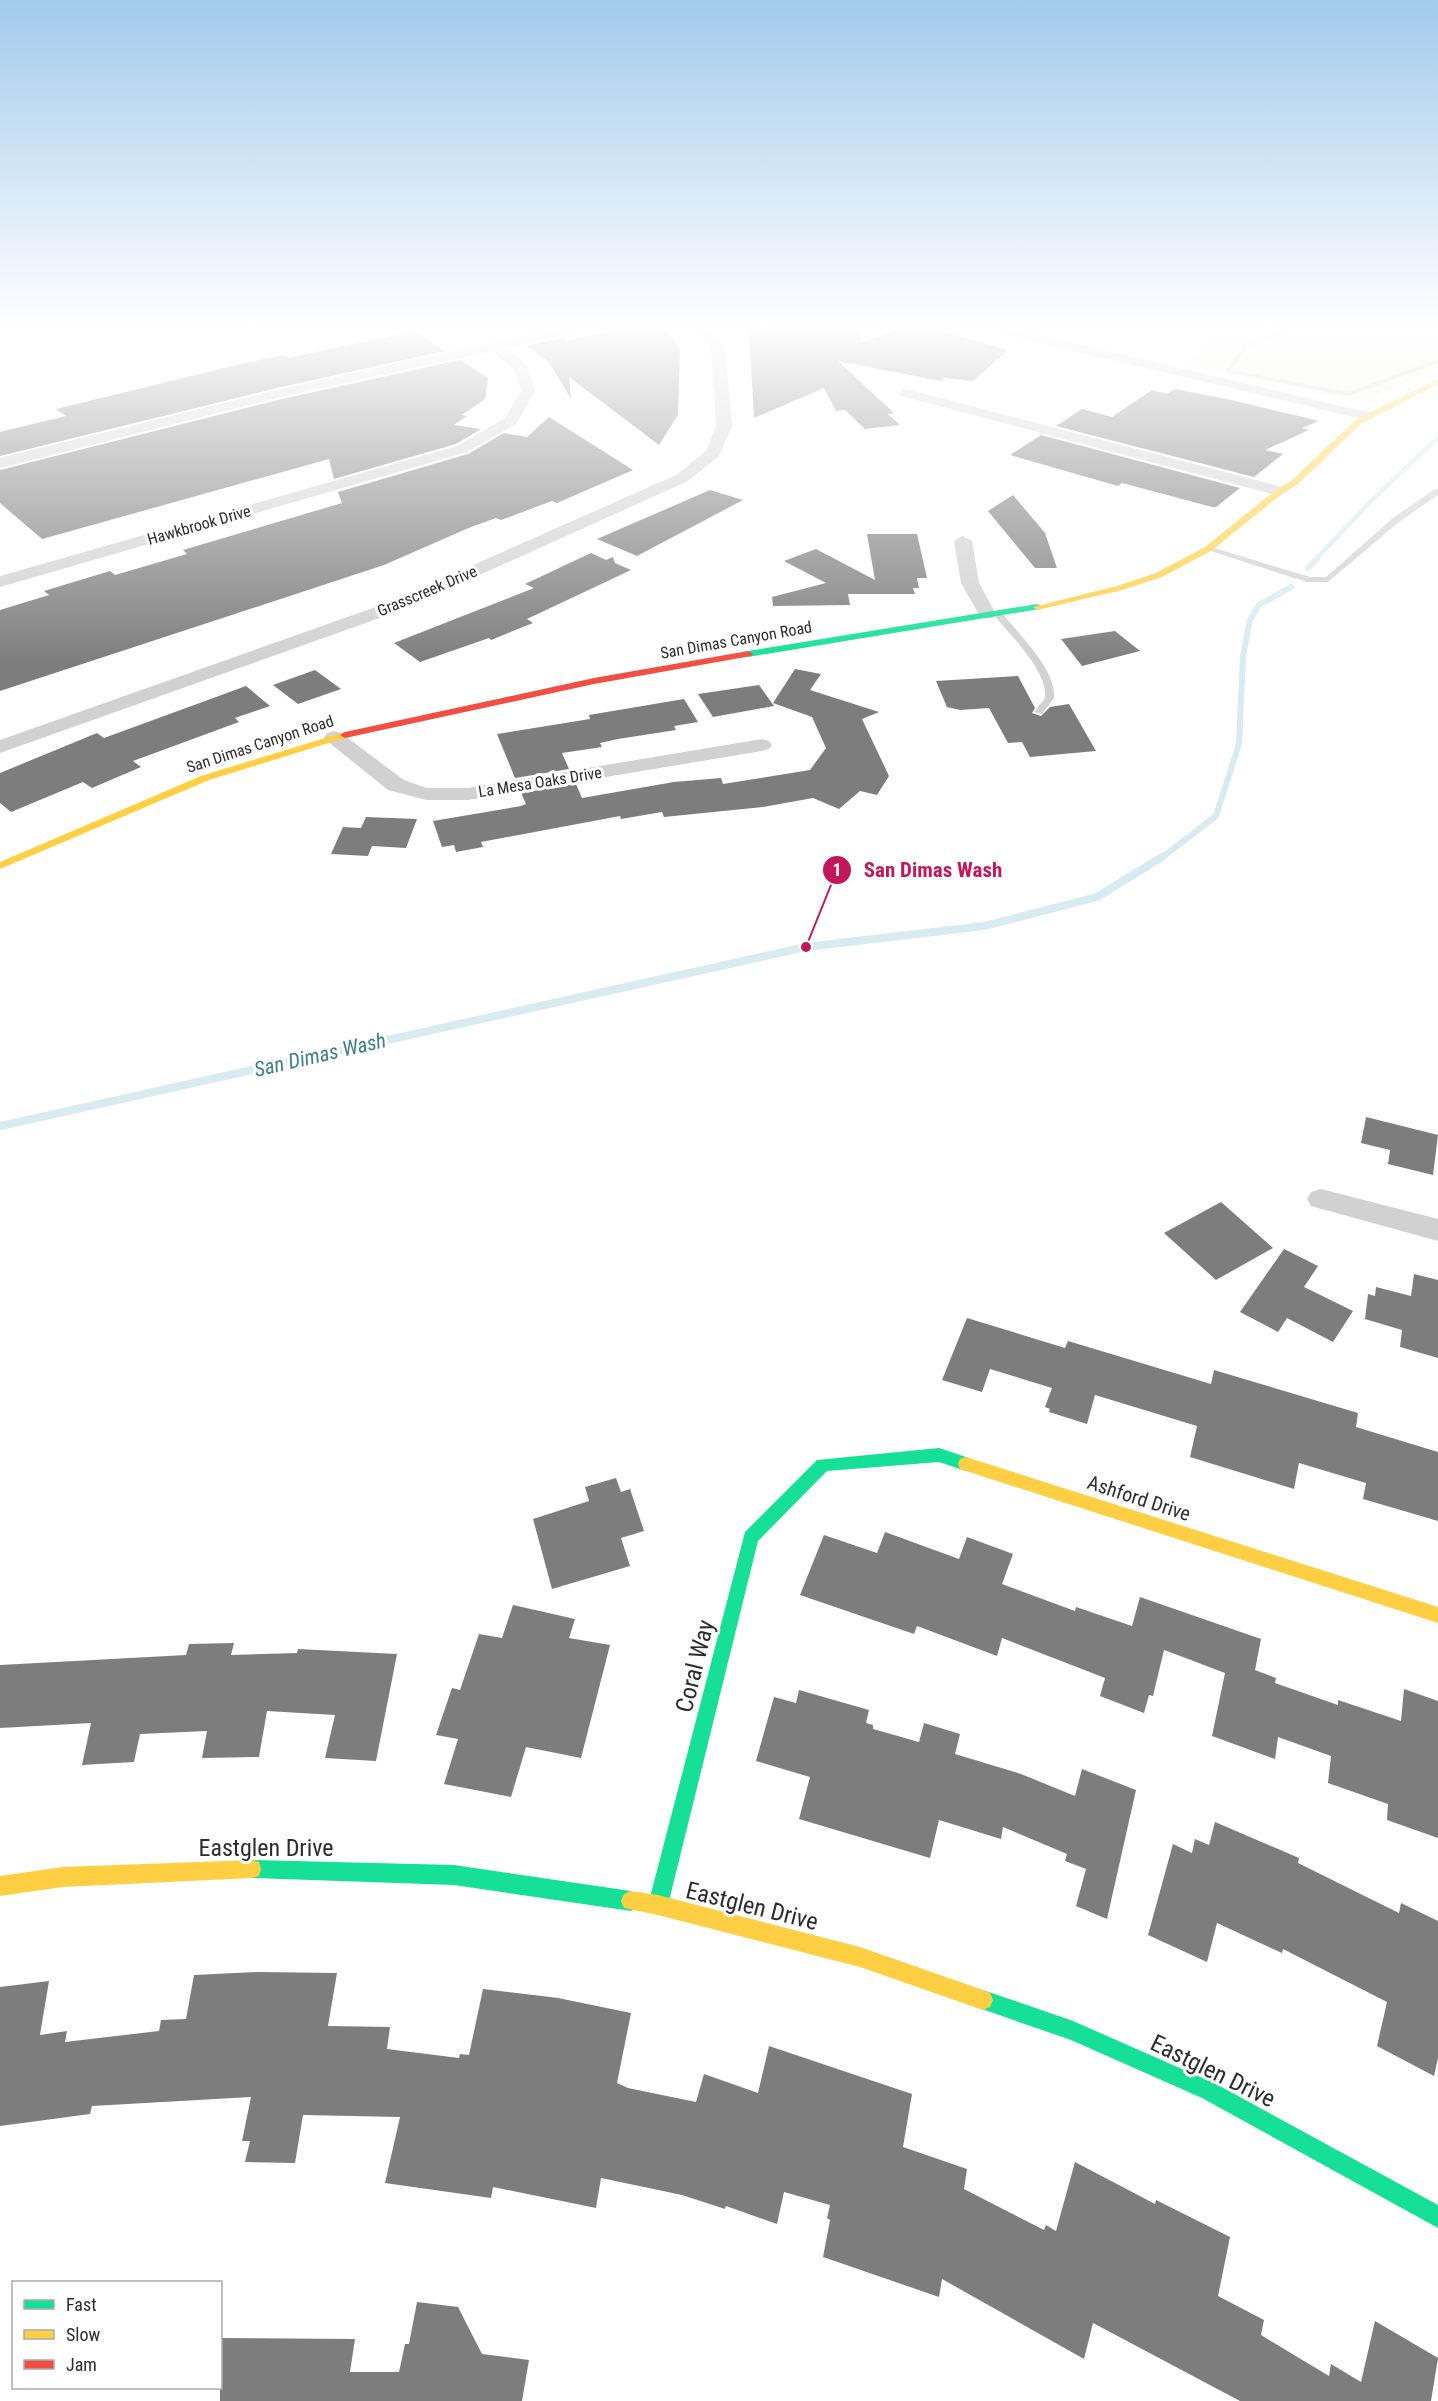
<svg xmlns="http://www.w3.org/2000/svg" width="1438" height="2401" viewBox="0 0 1438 2401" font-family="'Roboto Condensed',sans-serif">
<rect width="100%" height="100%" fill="#fff"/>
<path fill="#f1f3ea" d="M1236,329H1438V368L1363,402L1184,364L1220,335Z"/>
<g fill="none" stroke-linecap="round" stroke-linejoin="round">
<path stroke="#d7ebf0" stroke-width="4.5" d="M1315,560L1375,497L1438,438"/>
<path stroke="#d7ebf0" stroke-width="6" d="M1308,568L1317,559
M1160,859L1216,816L1239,744L1243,656L1250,620L1259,605L1291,587"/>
<path stroke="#d7ebf0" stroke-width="8" d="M0,1126L806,947L984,926L1097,897L1162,857"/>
</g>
<path fill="#7d7d7d" d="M620,329H666L680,349L678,415L659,445L569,377L571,399L549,362L527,346L565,337V341Z
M749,329H860L861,343L900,329H936L1008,350L973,381L944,378L941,381L838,361L894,413L888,414L900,425L865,429L845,410L836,411L824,388L754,418Z
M414,331L445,351L281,387L0,456V432L66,416L56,409L249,362L285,355L288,358Z
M460,360L488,378L485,399L462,415L467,416L454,425L481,429L456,444L334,479L329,459L42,539L0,503V470L282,399Z
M1174,389L1227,399L1319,421L1302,428L1309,430L1265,450L1283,454L1254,477L1056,426L1082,409L1112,417L1152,390L1167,394Z
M549,417L633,470L557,503L552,501L501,520L496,518L471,527L384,565L0,691V610L49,595L44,591L110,571L115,575L187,554L183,550L342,503L338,492L468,454L504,433L527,437Z
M1041,435L1240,488L1216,507H1212L1122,483L1118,486L1010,455Z
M710,490L743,500L637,556L597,539Z
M1013,495L1045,533L1057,568H1035L988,511Z
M867,534H917L927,578H917L919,588H913L915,594H848L850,605L773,606L772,597L826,583L784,561L816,549L875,580Z
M591,553L606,560L613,557L615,563L631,570L527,619L533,623L491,640L489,638L420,662L394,643L534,588L525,584Z
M1115,631L1140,651L1082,666L1061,639Z
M795,669L821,674L810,690L879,712L862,719L889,776L877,795L860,791L839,809L813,798L763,807L664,817L662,812L621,819L620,816L481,842L483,847L456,852L454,845L442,847L433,821L521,806L526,804L521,793L576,784L582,798L674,782L721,778L723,784L810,770L826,748L812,717L773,703Z
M315,670L341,689L298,704L273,685Z
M1018,676L1035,708L1032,713L1041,716L1050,707L1069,704L1096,751L1030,757L1022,742L1008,743L989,708L960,710L947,707L936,681Z
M759,685L774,706L713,717L698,694Z
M246,686L270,706L235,718L239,722L133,761L141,767L92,788L83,782L11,812L0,803V773L97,733L104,738Z
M684,699L698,722L674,726L676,730L618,739L600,743L602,747L562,753L569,769L515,778L497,734L590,719L589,715Z
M366,817L417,819L406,848L372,846L368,856L331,854L343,827L361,828Z
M1366,1117L1438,1135L1433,1175L1388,1164L1390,1150L1361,1143Z
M1221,1202L1273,1248L1216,1280L1164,1233Z
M1284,1249L1318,1266L1304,1287L1353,1311L1333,1342L1287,1318L1278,1332L1240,1312Z
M1414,1274L1438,1280V1358L1400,1347L1402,1330L1365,1319L1368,1294L1375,1296L1376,1287L1411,1296Z
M967,1318L1065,1348L1068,1341L1211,1384L1214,1370L1358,1413L1356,1427L1438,1452V1521L1363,1499L1366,1483L1299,1463L1294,1489L1190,1457L1197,1426L1095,1395L1087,1424L1049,1412L1050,1409L1045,1407L1052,1388L990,1369L982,1392L942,1380Z
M616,1478L621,1492L630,1489L644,1531L621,1538L630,1566L552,1589L533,1519L589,1501L585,1487Z
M885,1532L959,1559L967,1537L1013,1554L1002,1584L1075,1611L1076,1607L1132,1626L1140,1597L1261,1639L1255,1670L1276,1678L1275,1683L1338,1705V1700L1401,1721L1404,1689L1438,1701V1838L1387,1820L1388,1804L1328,1783L1331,1756L1278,1737L1275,1759L1212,1736L1225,1673L1175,1654L1164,1650L1153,1696L1149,1695L1144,1713L1100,1696L1105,1678L1002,1638L997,1656L917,1626L914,1634L800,1595L824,1535L877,1553Z
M513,1605L575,1619L569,1638L610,1645L581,1758L526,1747L511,1797L444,1784L458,1739L436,1735L452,1688L460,1690L479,1634L502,1638Z
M234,1643L231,1655L297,1653L298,1649L397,1654L376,1761L325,1758L335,1715L267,1711L259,1757L202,1758L207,1731L140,1734L134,1762L82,1765L91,1723L0,1728V1665L186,1655L189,1644Z
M799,1690L869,1710L866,1723L873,1725V1729L919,1742L924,1723L960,1734L955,1754L1021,1774L1075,1796L1082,1769L1136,1790L1107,1919L1076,1906L1086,1869L1065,1861L1067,1854L1003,1827L1001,1839L939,1820L930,1858L799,1819L810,1777L756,1761L774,1697L796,1703Z
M1215,1822L1299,1858L1298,1863L1399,1913L1401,1903L1438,1921V2058L1434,2076L1377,2046L1387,2002L1283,1949L1282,1953L1217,1923L1207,1962L1148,1935L1173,1844L1192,1853L1195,1839L1209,1845Z
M258,1972L337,1973L328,2026L390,2027L387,2049L459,2058L460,2054L469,2055L483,1989L558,1998L631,2013L617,2083L628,2088L696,2102L704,2074L758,2093L769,2046L912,2094L903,2147L967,2169L964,2189L1044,2230L1046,2225L1056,2231L1075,2162L1155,2204L1156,2200L1230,2237L1218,2296L1264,2320L1261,2335L1329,2376L1331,2364L1361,2382L1375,2321L1438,2358L1431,2401H1240L1093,2323L1084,2359L942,2279L939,2297L823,2257L830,2220L827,2218L830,2205L784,2192L777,2224L726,2206L725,2209L682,2195L601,2178L596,2208L493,2187L491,2198L385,2183L400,2117L303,2115L295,2163L245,2162L250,2141H242L251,2097L92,2106L90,2114L0,2126V1987L49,1981L40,2035L67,2031L65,2042L159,2031L161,2020L186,2019L194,1975Z
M417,2302L458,2307L482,2354L529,2360L522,2401H220V2338L355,2339L350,2372H399L405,2344H409Z"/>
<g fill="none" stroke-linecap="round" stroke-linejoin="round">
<path fill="#d1d1d1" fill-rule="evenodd" d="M1285,329H1292L1287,334L1249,346L1231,370L1348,392L1438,359V363L1349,396L1225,372L1245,344Z
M1435,489H1438V495L1399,522L1328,582H1307L1204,549L1211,547L1310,577H1326L1393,518Z
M994,611H1000C1017,632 1057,670 1054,698L1042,714L1034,712L1045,698C1048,671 1010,635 994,615Z"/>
<path fill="#d1d1d1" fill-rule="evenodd" d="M555,329H580L578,332L505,348L527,365L535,391L516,424L467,452L0,587V576L457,446L505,418L521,391L515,370L492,351L281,397L0,468V458L281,389Z
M692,329H710L725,346L732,426L719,456L688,481L402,610L0,753V740L390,602L676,475L706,451L716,426L711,347Z
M990,329H1014L1367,412L1374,416L1367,420L997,333Z
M906,389L1286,488L1288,491L1280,496L901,396L899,393Z
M963,536L972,541L979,583L996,614L993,618H981L961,583L954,541Z
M334,731L341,733L404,780L427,788H468L762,739L769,741L772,745L769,749L762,751L468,800H426L388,790L327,741L324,737L327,733Z
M1321,1189L1438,1219V1241L1311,1206L1307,1199L1311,1192Z"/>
<path fill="#16e098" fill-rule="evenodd" d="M1037,604L1040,605V609L748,657L743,654L748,651Z
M939,1448L972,1459L974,1464L972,1469L966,1471L939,1462L827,1471L758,1541L668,1905L665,1912L658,1915L651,1912L648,1905L745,1532L817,1460Z
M252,1860L454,1865L631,1891L638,1894L641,1901L638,1908L631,1911L454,1885L252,1878L245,1876L243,1869L245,1862Z
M983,1990L1073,2021L1216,2084L1438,2205V2228L1202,2098L1071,2040L976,2007L973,2000L976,1993Z"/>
<path fill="#ffcf43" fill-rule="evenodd" d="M1438,379V384L1361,424L1297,485L1283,493L1211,551L1162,577L1122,590L1037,610L1033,607L1117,586L1156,573L1205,547L1277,489L1291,481L1355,420Z
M345,732L350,735L348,737L209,780L0,869V862L201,776Z
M966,1457L1438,1607V1623L960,1469L958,1464L960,1459Z
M252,1860L259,1862L261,1869L259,1876L252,1878L63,1887L0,1896V1876L63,1867Z
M631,1891L658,1895L860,1947L983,1990L990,1993L993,2000L990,2007L983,2010L860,1967L658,1915L624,1908L621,1901L624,1894Z"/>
<path fill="#f24e42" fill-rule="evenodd" d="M748,651L753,654L751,656L594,684L345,738L340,735L345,732L594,678Z"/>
</g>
<linearGradient id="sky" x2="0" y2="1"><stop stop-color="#a1caeb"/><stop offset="0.49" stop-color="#fff"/><stop offset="1" stop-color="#fff" stop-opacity="0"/></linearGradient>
<rect width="1438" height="665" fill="url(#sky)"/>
<g text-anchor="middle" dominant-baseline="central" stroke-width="6" stroke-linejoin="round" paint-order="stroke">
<g font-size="16" fill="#2c2c2c" stroke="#fff">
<text transform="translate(199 525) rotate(-16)">Hawkbrook Drive</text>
<text transform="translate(427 591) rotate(-23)">Grasscreek Drive</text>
<text transform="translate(736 640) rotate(-10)">San Dimas Canyon Road</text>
<text transform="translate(260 744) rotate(-18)">San Dimas Canyon Road</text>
<text transform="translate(540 782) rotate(-9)">La Mesa Oaks Drive</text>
</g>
<g font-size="20" fill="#2c2c2c" stroke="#fff">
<text transform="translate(1139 1498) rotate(18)">Ashford Drive</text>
</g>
<g font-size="21" font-style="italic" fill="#3e7e8a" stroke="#fff">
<text transform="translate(320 1055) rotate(-13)">San Dimas Wash</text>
</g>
<g font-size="24" fill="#2c2c2c" stroke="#fff">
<text transform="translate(695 1666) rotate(-76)">Coral Way</text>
<text x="266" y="1848">Eastglen Drive</text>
<text transform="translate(752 1906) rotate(14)">Eastglen Drive</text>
<text transform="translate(1213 2071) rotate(26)">Eastglen Drive</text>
</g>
</g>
<path fill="none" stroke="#c2185b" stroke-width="2" d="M806 947L837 870"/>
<g fill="#c2185b" stroke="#fff" stroke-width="2">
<circle cx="806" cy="947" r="6"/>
<circle cx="837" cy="870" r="15"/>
</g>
<g font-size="18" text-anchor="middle" font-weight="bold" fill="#fff">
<text x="837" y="876">1</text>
</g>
<g font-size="21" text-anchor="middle" font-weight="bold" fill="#c2185b" stroke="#fff" stroke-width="6" stroke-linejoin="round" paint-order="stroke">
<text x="933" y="877">San Dimas Wash</text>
</g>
<rect x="12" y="2281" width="210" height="108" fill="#ffffff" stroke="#ababab" stroke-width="1.5"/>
<rect x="24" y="2300" width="30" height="9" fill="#16e098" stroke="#ababab" stroke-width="1.5"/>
<text x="66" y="2311" font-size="18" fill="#2c2c2c">Fast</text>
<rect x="24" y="2330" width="30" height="9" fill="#ffcf43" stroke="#ababab" stroke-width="1.5"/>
<text x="66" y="2341" font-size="18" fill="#2c2c2c">Slow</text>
<rect x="24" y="2360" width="30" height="9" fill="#f24e42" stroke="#ababab" stroke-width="1.5"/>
<text x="66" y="2371" font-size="18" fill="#2c2c2c">Jam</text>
</svg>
